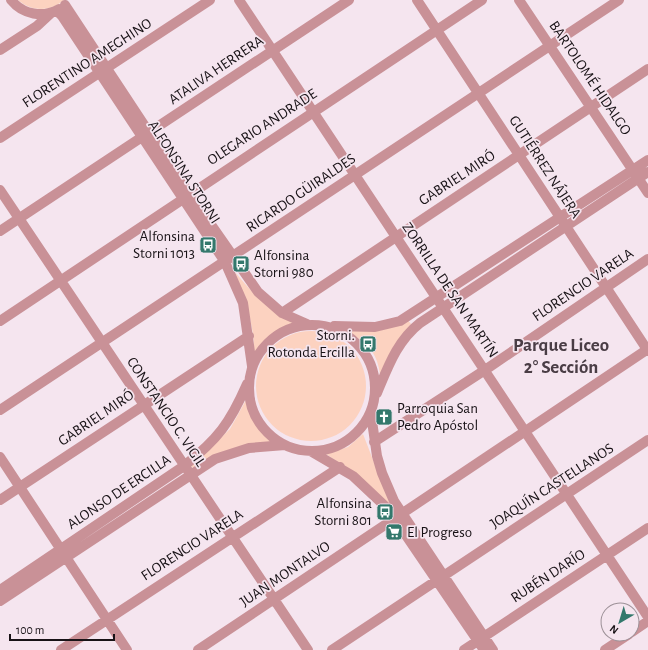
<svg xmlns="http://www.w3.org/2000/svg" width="648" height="650" viewBox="0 0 648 650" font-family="'Alegreya Sans',sans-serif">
<rect width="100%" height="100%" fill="#f5e5ef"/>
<path fill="#fcd2c0" d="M18,0H64C50,12 32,12 18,0Z
M235,272C255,296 269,312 299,324C278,327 266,338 254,355C255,326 245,299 235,272Z
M408,320L411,324L397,342L380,375C377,350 366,344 347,330Z
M256 386a55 55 0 1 1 110 0a55 55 0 1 1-110 0Z
M246,400C252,419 261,430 275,444L194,469L191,466L230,429Z
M363,434L392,509L358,476L326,454L348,447Z"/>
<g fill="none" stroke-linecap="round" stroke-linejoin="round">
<path stroke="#c99197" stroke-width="10" d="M11,0C23,15 43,18 59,9
M239,0L648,617
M417,0L648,351
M519,0L648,193
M65,5L189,193L258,292L282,313L307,324
M54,12H58L62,16L225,262L243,303L252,366
M0,50L37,26L51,13
M0,138L210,0
M0,190L308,650
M0,231L349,0
M282,313L648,69
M0,321L482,0
M249 388a63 63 0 1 1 126 0a63 63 0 1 1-126 0Z
M334,326L375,327L400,321L648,160
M377,393C388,367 397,341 420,323L648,172
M0,410L619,0
M371,414L377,456L382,473L394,501L493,650
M374,442L485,370L648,259
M312,452L353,476L388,509L484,650
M0,457L127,650
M0,500L249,336
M0,590L184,466C218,439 230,423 247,384
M0,601L215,459L249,448L285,445
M632,632L648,621
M61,650L340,467
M198,650L648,349
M332,650L648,440
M464,650L648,528
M605,650L629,634"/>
</g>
<defs>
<g id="bus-square" transform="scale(0.9)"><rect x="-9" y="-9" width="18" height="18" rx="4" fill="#33786c" stroke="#f5e5ef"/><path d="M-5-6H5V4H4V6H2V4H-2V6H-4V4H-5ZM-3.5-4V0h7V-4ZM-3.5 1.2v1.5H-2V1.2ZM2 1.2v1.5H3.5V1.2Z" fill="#fff"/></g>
<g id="church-square" transform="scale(0.9)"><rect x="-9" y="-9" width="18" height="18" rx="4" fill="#33786c" stroke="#f5e5ef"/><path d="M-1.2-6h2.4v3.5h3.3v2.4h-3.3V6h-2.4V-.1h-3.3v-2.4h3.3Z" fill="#fff"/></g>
<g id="supermarket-square" transform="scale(0.9)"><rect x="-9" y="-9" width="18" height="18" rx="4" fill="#33786c" stroke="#f5e5ef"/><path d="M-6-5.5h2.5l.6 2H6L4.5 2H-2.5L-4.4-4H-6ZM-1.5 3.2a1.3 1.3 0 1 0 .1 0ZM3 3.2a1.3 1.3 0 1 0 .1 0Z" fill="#fff"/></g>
</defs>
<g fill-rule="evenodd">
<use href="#bus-square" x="208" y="245"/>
<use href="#bus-square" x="241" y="264"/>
<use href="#bus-square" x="368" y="344"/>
<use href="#church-square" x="384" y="417"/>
<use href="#bus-square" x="385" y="512"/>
<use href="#supermarket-square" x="394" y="532"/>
</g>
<g text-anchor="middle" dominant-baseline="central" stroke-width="3.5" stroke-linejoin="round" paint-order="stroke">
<g font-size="15" fill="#181216" stroke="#f5e5ef">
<text transform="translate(87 63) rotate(-33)">FLORENTINO AMEGHINO</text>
<text transform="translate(216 70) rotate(-34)">ATALIVA HERRERA</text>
<text transform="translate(590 78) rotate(56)">BARTOLOMÉ HIDALGO</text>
<text transform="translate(262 127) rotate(-33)">OLEGARIO ANDRADE</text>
<text transform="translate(545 167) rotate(57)">GUTIÉRREZ NÁJERA</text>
<text transform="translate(184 172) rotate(57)">ALFONSINA STORNI</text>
<text transform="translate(457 178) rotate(-33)">GABRIEL MIRÓ</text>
<text transform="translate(301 193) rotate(-34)">RICARDO GÜIRALDES</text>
<text transform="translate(583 285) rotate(-34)">FLORENCIO VARELA</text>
<text transform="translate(450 290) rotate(56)">ZORRILLA DE SAN MARTÍN</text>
<text transform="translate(166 412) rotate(56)">CONSTANCIO C. VIGIL</text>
<text transform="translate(96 418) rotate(-34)">GABRIEL MIRÓ</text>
<text transform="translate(552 486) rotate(-33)">JOAQUÍN CASTELLANOS</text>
<text transform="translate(119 492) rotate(-34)">ALONSO DE ERCILLA</text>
<text transform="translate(192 545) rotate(-33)">FLORENCIO VARELA</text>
<text transform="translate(285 574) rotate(-34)">JUAN MONTALVO</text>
<text transform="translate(548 576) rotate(-33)">RUBÉN DARÍO</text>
</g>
<g font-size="15" fill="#181216" stroke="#f5e5ef" text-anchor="end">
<text x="195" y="236">Alfonsina<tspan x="195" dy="17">Storni 1013</tspan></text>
<text x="254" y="255" text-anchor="start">Alfonsina<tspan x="254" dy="17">Storni 980</tspan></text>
<text x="355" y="335">Storni.<tspan x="355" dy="17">Rotonda Ercilla</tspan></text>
<text x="397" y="408" text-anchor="start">Parroquia San<tspan x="397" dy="17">Pedro Apóstol</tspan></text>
<text x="372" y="503">Alfonsina<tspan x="372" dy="17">Storni 801</tspan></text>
<text x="407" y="532" text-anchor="start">El Progreso</text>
</g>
<g font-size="19" font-weight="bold" fill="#4a3d45" stroke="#f5e5ef">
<text x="561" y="345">Parque Liceo<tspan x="561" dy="22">2° Sección</tspan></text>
</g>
</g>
<g transform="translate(620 622) rotate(218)"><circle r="19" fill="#f5e5ef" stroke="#9d9198"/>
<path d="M0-3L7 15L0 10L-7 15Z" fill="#33786c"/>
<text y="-6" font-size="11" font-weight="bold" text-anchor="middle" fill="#181216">N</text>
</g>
<path d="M10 634v6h104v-6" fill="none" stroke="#181216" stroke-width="2"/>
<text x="16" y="634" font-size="12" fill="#181216" stroke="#f5e5ef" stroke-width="3" paint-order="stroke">100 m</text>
</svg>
